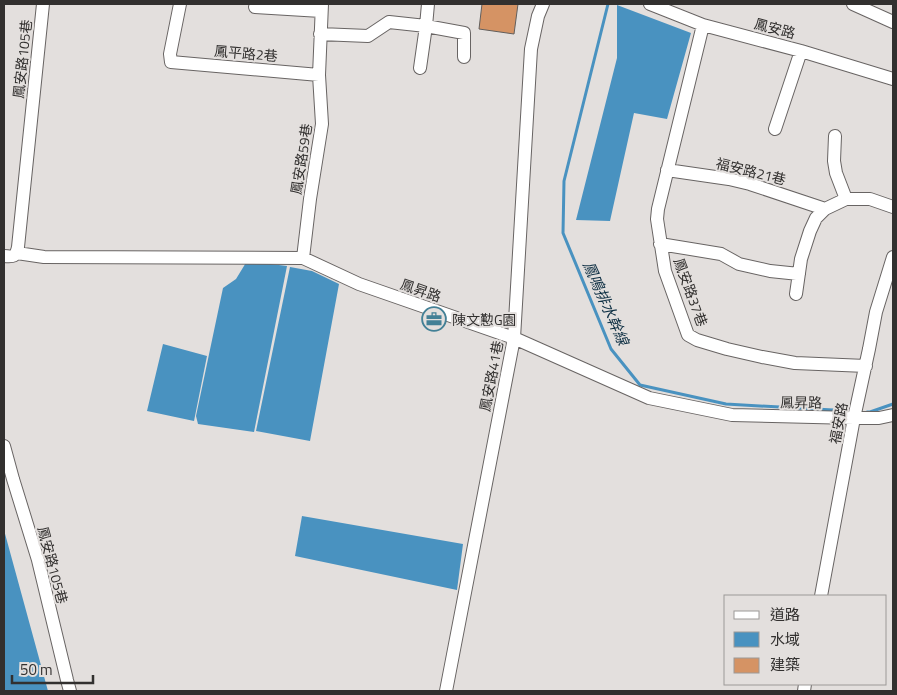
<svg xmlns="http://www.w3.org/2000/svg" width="897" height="695" viewBox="0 0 897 695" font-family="'Titillium Web','Noto Sans TC',sans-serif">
<rect width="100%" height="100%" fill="#e3dfdd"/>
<path fill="#4992c0" d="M617,5L691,33L667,119L634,113L610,221L576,220L617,58Z
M247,261L287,266L254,432L198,424L196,416L223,288L236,279Z
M290,267L312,271L339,284L310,441L256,431Z
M163,344L207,356L194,421L147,411Z
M302,516L463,544L457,590L295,556Z
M4,530L48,691H4Z"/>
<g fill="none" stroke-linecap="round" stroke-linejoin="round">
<path stroke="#4992c0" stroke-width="3" d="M608,4L564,181L563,233L611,349L640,385L726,404L851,411
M867,412H870L893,404"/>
</g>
<path fill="#d59364" stroke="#625f5d" d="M482,4H518L514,34L479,29Z"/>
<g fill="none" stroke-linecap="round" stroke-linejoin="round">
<g stroke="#686463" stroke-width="14">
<path id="minor" d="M180,4L170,54L171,62L319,75
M650,4L703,25L801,51L893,79
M853,4L893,22
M255,7L321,11
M703,25L658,209L657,219L665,271L688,335L697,340L727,349L762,357L795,363L866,366
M320,34L368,36L389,22L426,26L464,33V57
M420,68L426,26L428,4
M775,129L801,51
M835,136L834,161L836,173L846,199
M667,170L729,179L750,184L825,209
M660,244L721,254L739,264L770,271L799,274
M17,253L44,257L303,258L359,284L514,338L649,398L732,415L854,418H879L893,415
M4,256C13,257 16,257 18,247L43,4
M303,258L310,199L322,124L319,75L322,4
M796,294L801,259L810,231L816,218L825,209L846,199H870L893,207
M4,446L13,479L38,560L67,680L70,691
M821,596L854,418L869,349L876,312L893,257
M446,691L514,338L531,49L538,16L543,4
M804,691L805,684"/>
</g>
<use href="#minor" stroke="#fff" stroke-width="12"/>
</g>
<defs>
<g id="office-ring" transform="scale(1.25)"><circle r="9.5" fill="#e3dfdd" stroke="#438096" stroke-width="1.5"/><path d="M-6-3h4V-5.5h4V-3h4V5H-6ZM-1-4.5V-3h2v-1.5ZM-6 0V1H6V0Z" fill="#438096"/></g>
</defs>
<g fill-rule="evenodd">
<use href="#office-ring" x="434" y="319"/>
</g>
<g text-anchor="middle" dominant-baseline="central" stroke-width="4" stroke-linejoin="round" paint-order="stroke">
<g font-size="14" fill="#32302f" stroke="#e3dfdd">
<text transform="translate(775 28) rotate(15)">鳳安路</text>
<text transform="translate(246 53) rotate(5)">鳳平路2巷</text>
<text transform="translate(22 59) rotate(-84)">鳳安路105巷</text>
<text transform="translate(301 159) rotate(-81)">鳳安路59巷</text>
<text transform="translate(751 171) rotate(14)">福安路21巷</text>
<text transform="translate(421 290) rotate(19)">鳳昇路</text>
<text transform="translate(691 292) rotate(70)">鳳安路37巷</text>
<text transform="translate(491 376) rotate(-79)">鳳安路41巷</text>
<text transform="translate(801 402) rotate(1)">鳳昇路</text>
<text transform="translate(838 423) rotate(-79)">福安路</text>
<text transform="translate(53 565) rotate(75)">鳳安路105巷</text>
</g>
<g font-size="14" fill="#32302f" stroke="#e3dfdd" text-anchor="start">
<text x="452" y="319">陳文懃G園</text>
</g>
<g font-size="15" font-style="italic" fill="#103145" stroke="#e3dfdd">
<text transform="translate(606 303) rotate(66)">鳳鳴排水幹線</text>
</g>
</g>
<rect width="897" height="695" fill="none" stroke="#32302f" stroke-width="10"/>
<rect x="724" y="595" width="162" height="90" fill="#e3dfdd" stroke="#9c9997"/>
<rect x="734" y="611" width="25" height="8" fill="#ffffff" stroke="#9c9997"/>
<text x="770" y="620" font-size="15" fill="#32302f">道路</text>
<rect x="734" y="632" width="25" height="15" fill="#4992c0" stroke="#9c9997"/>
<text x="770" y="645" font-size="15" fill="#32302f">水域</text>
<rect x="734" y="658" width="25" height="15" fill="#d59364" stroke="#9c9997"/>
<text x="770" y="670" font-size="15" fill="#32302f">建築</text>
<path d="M12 675v8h81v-8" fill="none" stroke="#32302f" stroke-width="2.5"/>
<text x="20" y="675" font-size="15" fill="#32302f" stroke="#e3dfdd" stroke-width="4" paint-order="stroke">50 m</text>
</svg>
